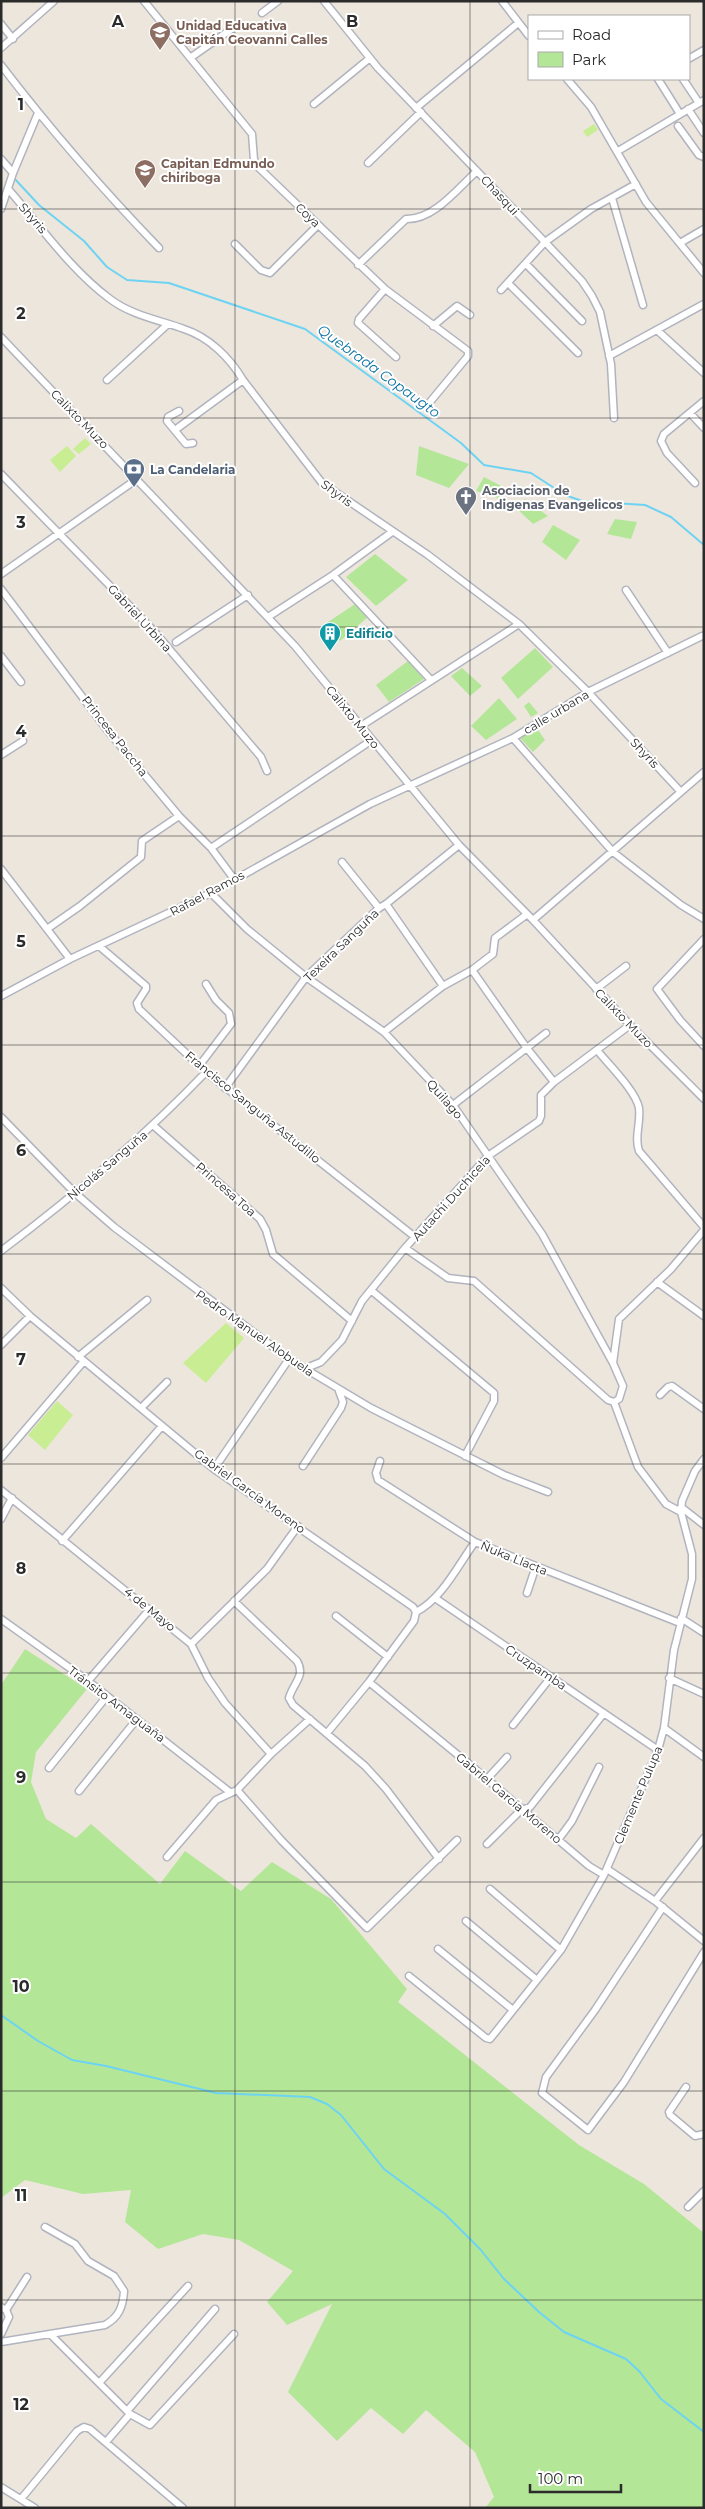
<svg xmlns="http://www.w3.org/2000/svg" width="705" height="2509" viewBox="0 0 705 2509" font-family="Montserrat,sans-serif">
<rect width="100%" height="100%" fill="#ede6dd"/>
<path fill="#b4e698" d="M419,446L469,464L449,488L416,475Z
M484,477L509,490L501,499L476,491Z
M525,499L548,516L533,524L514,506Z
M615,519L637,522L631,539L607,534Z
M553,525L580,540L566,560L542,542Z
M375,554L408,580L376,606L346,577Z
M355,604L368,617L340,641L325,624Z
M535,648L553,667L518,699L501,678Z
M408,661L424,679L389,702L376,685Z
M462,668L482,686L470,696L451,676Z
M499,698L517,719L486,740L471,726Z
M529,702L538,713L531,717L524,706Z
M536,727L545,740L533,752L520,738Z
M25,1649L87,1689L36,1752L31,1782L46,1819L76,1838L91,1824L160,1884L185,1851L241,1891L272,1862L331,1899L407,1989L398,2002L579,2145L644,2184L704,2233V2508H485L494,2497L475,2452L426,2410L403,2434L371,2408L337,2441L288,2392L332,2304L287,2325L267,2302L293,2271L239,2240L203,2234L158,2249L125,2222L131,2190L83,2194L25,2180L1,2198V1685Z"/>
<path fill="#c9ed93" d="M594,124L598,130L587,137L583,131Z
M85,438L91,444L79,454L73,449Z
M67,446L76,456L60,472L50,460Z
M226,1323L244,1338L206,1383L183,1363Z
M57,1401L73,1415L45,1450L28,1435Z"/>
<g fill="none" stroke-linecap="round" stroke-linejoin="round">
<path stroke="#6dd3f3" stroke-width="2" d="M13,177L39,205L84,241L107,267L127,280L169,283L305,329L461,443L484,465L531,473L565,495L582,501L645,505L671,517L704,545
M1,2015L38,2041L72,2060L106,2066L216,2093L310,2097L327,2104L341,2115L384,2169L445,2214L480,2249L504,2279L539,2312L564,2332L626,2359L639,2371L661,2399L704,2432"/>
<g stroke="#b1b4bf" stroke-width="9">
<path id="minor" d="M144,1L252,134L254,160L257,166L385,289L468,351V356L430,402
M324,1L378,68L545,242L582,281L592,296L600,312L611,364L614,418
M502,1L529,36
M262,13L278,1
M1,24L13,39
M1,48L54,1
M190,58L233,28
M690,58L704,50
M1,65C50,129 103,190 159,248
M567,79L591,107L646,202L704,273
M658,79L680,114
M683,79L699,103
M314,104L370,58
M416,108L517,24
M688,109L704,133
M678,126L699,155L704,157
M618,151L704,100
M1,159L13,173
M368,163L421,112
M9,190C41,227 71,270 110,299C131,315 159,320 184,329C209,337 230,358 243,380L322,483L428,555L519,624L588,692L680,791
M612,198L643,305
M1,209L13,173L38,113
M680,243L704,229
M235,244L261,270L270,273L318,225
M526,264L582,321
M358,265L406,219C434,220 458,188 477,171
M509,284L578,353
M385,289L359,319L358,323L396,357
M501,290L545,242L591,209L636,184
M433,326L457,306L470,315
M658,331L704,373
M1,337L295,646L459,845L533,920L630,1025L704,1099
M609,356L704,304
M107,380L168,324
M179,411L168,417L167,421L186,444L193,443
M690,413L704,428
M175,430L243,380
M1,474L153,630L261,757L267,771
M695,483L667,453L661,441L664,434L704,401
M1,574L137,479
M333,575L430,679
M1,589L108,731L179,816L211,848L234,879
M626,590L668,653
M268,617L333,575L392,532
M176,642L248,595
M1,656L21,682
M361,726L519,624
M513,738L613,852L681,905L704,919
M1,755L23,741
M211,848L372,740
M342,862L379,908
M1,869L70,959
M211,893L247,929L306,977L384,1032L453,1105L542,1234L613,1363
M386,904L443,986
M533,920L704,772
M47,929L80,906L141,857L142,841L179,816
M704,939L657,989L680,1020L704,1046
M99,946L146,986V989L137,1003L139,1009L206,1072L415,1237
M472,970L526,1047L554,1082
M596,989L626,966
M1,996L70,959L211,893L370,804L513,738L588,692L702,636
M384,1032L443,986L472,970L493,954L495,938L526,915
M597,1050C608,1064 636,1091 639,1108C641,1123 634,1137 639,1151L704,1227
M199,1066L231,1024L229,1013L216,1000L206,984
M225,1088L306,977L379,908L386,904L459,845
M453,1105L546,1033
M1,1117L75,1193L114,1227L289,1359L371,1408L504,1475L548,1492
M154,1126L260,1219L266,1230L273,1254L352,1321
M405,1248L448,1278L474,1281L608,1400L614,1402
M1,1251C74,1196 143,1138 206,1072
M657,1282L704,1316
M1,1288L30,1316L214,1469L413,1607L416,1612L414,1621L369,1682L327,1733
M372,1291L494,1393V1401L465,1456
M1,1345L30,1316
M78,1357L147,1300
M304,1369L321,1362L342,1340L362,1301L405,1248L488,1156L539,1121L541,1116V1095L554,1082L630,1025
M660,1395L668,1387L672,1386L704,1409
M614,1402L619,1399L623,1386L613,1363L619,1319L671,1269L704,1230
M614,1402L638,1467L666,1504L681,1512
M141,1408L167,1382
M1,1458L84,1361
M380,1461L376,1473L378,1480L475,1542L680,1623
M303,1466L341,1408L343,1402L339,1391
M214,1469L289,1359
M1,1490L191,1644L208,1678L225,1703L271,1754
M681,1507L704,1525
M1,1519L12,1498
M62,1541L162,1426
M527,1593L536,1566
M435,1598L658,1750
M234,1601L297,1661C306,1676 293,1683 289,1698L293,1705L365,1766L386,1789L439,1859
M416,1612C442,1599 458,1565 475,1542
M336,1616L388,1657
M681,1618L704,1633
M1,1619L88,1681L231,1793
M191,1644L267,1569L298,1526
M669,1678L704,1694
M88,1681L150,1609
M369,1682L475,1769L589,1866L604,1875
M513,1725L551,1677
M664,1728L704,1757
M49,1768L107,1696
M487,1779L507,1757
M237,1790L282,1841L367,1928L457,1840
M79,1791L137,1719
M558,1840L572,1821L599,1767
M487,1844L521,1810L530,1807L604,1713
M167,1857L216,1800L237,1790L271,1754L310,1719
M607,1869L655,1901L704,1941
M490,1889L561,1950
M655,1901L704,1838
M663,1907L595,2010L546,2077L542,2093L588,2130L624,2082L704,1952
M466,1921L537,1980
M438,1949L513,2010
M409,1976L486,2038L490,2039L561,1950L604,1875L658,1750L664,1728L674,1650L692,1579V1554L681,1512L682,1501L695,1471L704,1459
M686,2087L669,2112L670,2115L695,2136L704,2134
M688,2207L704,2191
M1,2307L6,2310L9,2317L1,2334
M6,2310L27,2277
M50,2334L130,2414L150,2425L234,2334
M1,2342L105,2325C119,2317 123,2307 124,2291L114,2276L88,2261L75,2244L45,2227
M99,2383L188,2286
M127,2411L215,2309
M106,2442L130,2414
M1,2487L35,2508
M21,2499L77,2431L84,2427L90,2429L183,2508"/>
</g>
<use href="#minor" stroke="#fff" stroke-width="6"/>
</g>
<path fill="none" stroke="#2b2b2b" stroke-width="1" stroke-opacity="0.55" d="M235,1V2508M470,1V2508M1,209H704M1,418H704M1,627H704M1,836H704M1,1045H704M1,1254H704M1,1464H704M1,1673H704M1,1882H704M1,2091H704M1,2300H704"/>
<defs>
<g id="university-pin" transform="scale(1.125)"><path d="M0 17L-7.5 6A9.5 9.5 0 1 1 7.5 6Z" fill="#8d6e63" stroke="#fff"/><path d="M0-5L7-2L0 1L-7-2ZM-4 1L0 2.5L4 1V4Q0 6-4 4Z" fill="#fff"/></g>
<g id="school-pin" transform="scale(1.125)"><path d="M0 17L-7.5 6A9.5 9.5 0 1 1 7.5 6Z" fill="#8d6e63" stroke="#fff"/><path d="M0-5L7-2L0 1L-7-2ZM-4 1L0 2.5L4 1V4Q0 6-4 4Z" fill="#fff"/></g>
<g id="bank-pin" transform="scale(1.125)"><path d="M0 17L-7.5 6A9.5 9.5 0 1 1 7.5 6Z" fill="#5c6f8a" stroke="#fff"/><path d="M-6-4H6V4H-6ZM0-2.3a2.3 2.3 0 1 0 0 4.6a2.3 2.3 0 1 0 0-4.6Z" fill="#fff"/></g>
<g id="church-pin" transform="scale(1.125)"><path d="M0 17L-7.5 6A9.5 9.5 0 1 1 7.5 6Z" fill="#6b7280" stroke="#fff"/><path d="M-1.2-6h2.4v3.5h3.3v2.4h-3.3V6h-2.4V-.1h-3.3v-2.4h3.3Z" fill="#fff"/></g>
<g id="building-pin" transform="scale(1.125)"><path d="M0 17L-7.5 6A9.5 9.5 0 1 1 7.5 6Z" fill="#0f9aa8" stroke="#fff"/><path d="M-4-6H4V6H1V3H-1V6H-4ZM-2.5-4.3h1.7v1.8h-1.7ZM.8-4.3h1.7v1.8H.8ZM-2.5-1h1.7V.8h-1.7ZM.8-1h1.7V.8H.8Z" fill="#fff"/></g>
</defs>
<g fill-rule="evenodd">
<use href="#university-pin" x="160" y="32"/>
<use href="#school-pin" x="145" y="170"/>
<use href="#bank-pin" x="134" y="469"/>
<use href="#church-pin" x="466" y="497"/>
<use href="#building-pin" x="330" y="633"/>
</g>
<g text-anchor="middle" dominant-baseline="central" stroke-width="4" stroke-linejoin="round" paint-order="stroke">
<g font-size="12" font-weight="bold" fill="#785e54" stroke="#fff" text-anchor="start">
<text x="176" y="25">Unidad Educativa<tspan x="176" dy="14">Capitán Geovanni Calles</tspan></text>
<text x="161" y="163">Capitan Edmundo<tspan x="161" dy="14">chiriboga</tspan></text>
</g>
<g font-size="12" fill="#2b2b2b" stroke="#fff">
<text transform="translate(500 195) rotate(47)">Chasqui</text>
<text transform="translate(308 215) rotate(44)">Coya</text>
<text transform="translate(33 218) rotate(49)">Shyris</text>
<text transform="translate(80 419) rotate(46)">Calixto Muzo</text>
<text transform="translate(337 493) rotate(37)">Shyris</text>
<text transform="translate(140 618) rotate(47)">Gabriel Urbina</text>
<text transform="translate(556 712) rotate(-31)">calle urbana</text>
<text transform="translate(353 717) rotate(51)">Calixto Muzo</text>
<text transform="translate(115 736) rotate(52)">Princesa Paccha</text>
<text transform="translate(645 753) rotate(47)">Shyris</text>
<text transform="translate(207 893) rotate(-28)">Rafael Ramos</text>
<text transform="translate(341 945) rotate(-44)">Texeira Sanguña</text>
<text transform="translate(624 1018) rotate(46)">Calixto Muzo</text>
<text transform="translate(445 1099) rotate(49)">Quilago</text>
<text transform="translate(253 1107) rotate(39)">Francisco Sanguña Astudillo</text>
<text transform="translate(107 1165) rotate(-40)">Nicolás Sanguña</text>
<text transform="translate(226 1189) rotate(41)">Princesa Toa</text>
<text transform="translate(451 1198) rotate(-48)">Autachi Duchicela</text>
<text transform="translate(255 1333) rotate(35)">Pedro Manuel Alobuela</text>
<text transform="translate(250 1491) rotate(36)">Gabriel García Moreno</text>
<text transform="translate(514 1558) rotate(22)">Ñuka Llacta</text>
<text transform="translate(150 1609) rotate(39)">4 de Mayo</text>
<text transform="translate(536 1667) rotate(34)">Cruzpamba</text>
<text transform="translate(117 1704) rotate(37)">Tránsito Amaguaña</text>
<text transform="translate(638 1795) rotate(-67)">Clemente Pulupa</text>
<text transform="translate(509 1798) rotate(40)">Gabriel García Moreno</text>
</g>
<g font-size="12" font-weight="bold" fill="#4e5e75" stroke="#fff" text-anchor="start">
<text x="150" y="469">La Candelaria</text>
</g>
<g font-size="12" font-weight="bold" fill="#5b616d" stroke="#fff" text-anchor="start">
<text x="482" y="490">Asociacion de<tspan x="482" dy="14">Indigenas Evangelicos</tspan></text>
</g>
<g font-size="12" font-weight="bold" fill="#0d838f" stroke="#fff" text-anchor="start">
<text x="346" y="633">Edificio</text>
</g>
<g font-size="14" font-style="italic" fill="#0971a2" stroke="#fff">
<text transform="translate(379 371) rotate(36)">Quebrada Copaugto</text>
</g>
</g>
<g font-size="16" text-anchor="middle" font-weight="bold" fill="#2b2b2b" stroke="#fff" stroke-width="4" stroke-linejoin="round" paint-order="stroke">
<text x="118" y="27">A</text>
<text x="352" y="27">B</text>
<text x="21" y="110">1</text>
<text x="21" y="319">2</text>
<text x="21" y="528">3</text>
<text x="21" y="737">4</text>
<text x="21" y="947">5</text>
<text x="21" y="1156">6</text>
<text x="21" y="1365">7</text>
<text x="21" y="1574">8</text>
<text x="21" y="1783">9</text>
<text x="21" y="1992">10</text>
<text x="21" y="2201">11</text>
<text x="21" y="2410">12</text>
</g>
<rect width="705" height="2509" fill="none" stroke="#2b2b2b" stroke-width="5"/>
<rect x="528" y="15" width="162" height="65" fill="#ffffff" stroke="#aaaaaa"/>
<rect x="538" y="31" width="25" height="8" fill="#ffffff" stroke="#aaaaaa"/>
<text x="572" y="40" font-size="15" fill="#2b2b2b">Road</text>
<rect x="538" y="52" width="25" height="15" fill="#b4e698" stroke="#aaaaaa"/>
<text x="572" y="65" font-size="15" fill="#2b2b2b">Park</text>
<path d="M530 2484v8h91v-8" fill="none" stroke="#2b2b2b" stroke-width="2.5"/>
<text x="538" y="2484" font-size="15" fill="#2b2b2b" stroke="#ffffff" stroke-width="4" paint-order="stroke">100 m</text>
</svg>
